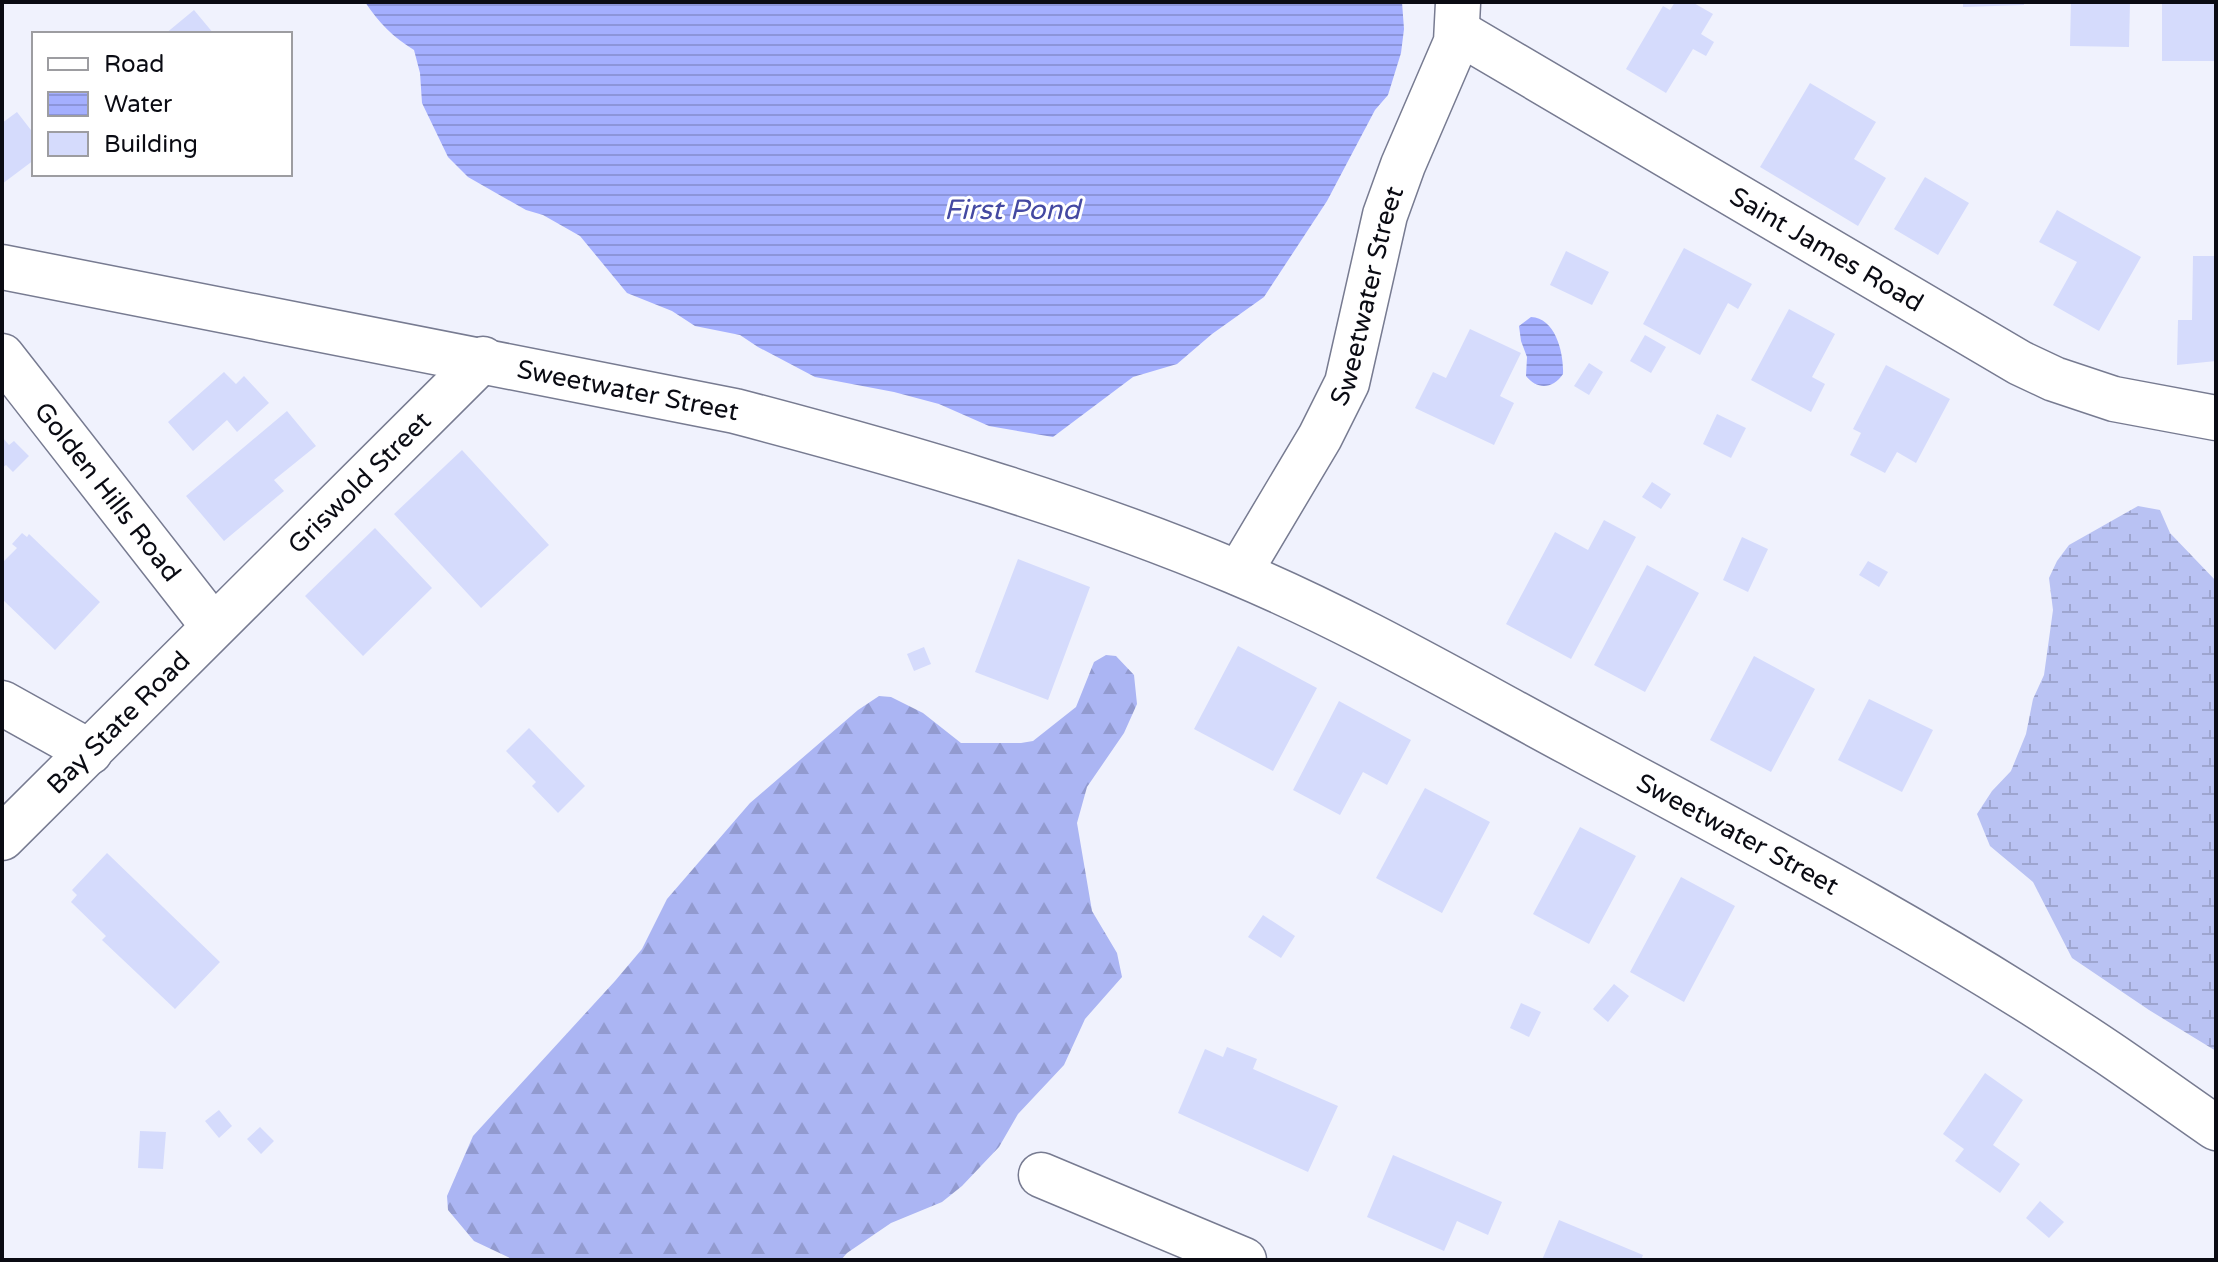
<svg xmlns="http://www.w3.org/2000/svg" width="2218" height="1262" viewBox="0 0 2218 1262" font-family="'Varela Round',sans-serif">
<defs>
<pattern id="forest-firs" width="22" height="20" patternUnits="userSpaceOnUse" patternTransform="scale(2)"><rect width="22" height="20" fill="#abb5f3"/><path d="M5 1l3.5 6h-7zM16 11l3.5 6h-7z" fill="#929acf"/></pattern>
<pattern id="wetland-marsh" width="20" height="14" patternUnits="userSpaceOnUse" patternTransform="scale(2)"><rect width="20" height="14" fill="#b9c2f3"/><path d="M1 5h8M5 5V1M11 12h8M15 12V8" fill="none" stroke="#9ea5cf"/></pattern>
<pattern id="water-rules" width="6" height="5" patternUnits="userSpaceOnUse" patternTransform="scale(2)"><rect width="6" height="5" fill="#a4affe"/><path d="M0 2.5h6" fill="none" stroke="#8c95d9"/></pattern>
</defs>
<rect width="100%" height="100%" fill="#f0f2fd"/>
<path fill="url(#forest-firs)" d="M1106,655L1116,656L1134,675L1137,704L1124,733L1087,787L1077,823L1092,911L1117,953L1122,977L1085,1019L1064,1065L1018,1114L999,1147L962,1186L942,1202L891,1223L847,1253L841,1260H514L474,1241L448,1210L447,1196L473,1136L615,981L642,949L667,899L750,803L858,710L879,696L891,697L923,713L961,743H1021L1033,741L1076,707L1094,662Z"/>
<path fill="url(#wetland-marsh)" d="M2138,506L2160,510L2170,533L2216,581V1051L2149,1010L2072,958L2033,882L1990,846L1977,814L1992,791L2011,771L2026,734L2033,699L2044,675L2053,610L2049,578L2057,561L2069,545Z"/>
<path fill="url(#water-rules)" d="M365,2H1402L1404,29L1401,53L1388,95L1375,110L1327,201L1264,297L1212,334L1177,364L1133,377L1053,437L989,426L939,404L894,392L815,377L758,347L740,335L695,326L672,311L627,293L580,236L543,215L526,210L468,177L448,157L422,103L420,73L414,50C393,37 379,23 365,2Z
M1531,317C1556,318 1564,354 1563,374C1553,389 1537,390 1526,376L1527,357L1521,341L1519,326Z"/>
<path fill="#d5dbfc" d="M1675,2H1692L1713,14L1701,34L1714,42L1706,56L1693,49L1666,93L1626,69L1663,6L1670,10Z
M1963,2H2024V5L1963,7Z
M2071,2H2130L2129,47L2070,46Z
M2162,2H2216V61H2162Z
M194,10L214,34H165Z
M1810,83L1876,122L1854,159L1886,178L1858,226L1760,167Z
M17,112L34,134V160L2,184V123Z
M1925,177L1969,203L1938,255L1894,229Z
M2057,210L2141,257L2099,331L2053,305L2077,262L2039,242Z
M1684,248L1752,284L1738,309L1728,303L1700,355L1643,324Z
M1566,251L1609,272L1592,305L1550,285Z
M2193,256H2216V361L2177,365L2178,320H2192Z
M1789,309L1835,334L1812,377L1825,384L1811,412L1751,380Z
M1470,329L1521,353L1500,396L1514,403L1494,445L1415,408L1433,372L1446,378Z
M1645,335L1666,347L1651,373L1630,361Z
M1589,363L1603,372L1589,395L1574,386Z
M1886,365L1950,399L1916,463L1897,452L1885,473L1850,455L1861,433L1853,429Z
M224,372L236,384L244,376L269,403L237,432L227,420L193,451L168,422Z
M287,411L316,446L274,480L284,491L224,541L186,496Z
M1717,414L1746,428L1731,458L1703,444Z
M2,437L9,445L14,441L29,456L13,472L6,465L2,468Z
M462,450L549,545L481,608L394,514Z
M1652,482L1671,494L1661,509L1642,497Z
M1604,520L1636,537L1571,659L1506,624L1555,532L1588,550Z
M375,528L432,588L363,656L305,596Z
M22,533L27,537L29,534L100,602L55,650L2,599V563L17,548L12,544Z
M1742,537L1768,549L1748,592L1723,580Z
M1018,559L1090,587L1048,700L975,672Z
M1868,561L1888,572L1879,587L1859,575Z
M1647,565L1699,593L1645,692L1594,665Z
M1238,646L1317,688L1273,771L1194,729Z
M924,647L931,664L914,671L907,654Z
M1754,656L1815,689L1771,772L1710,740Z
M1869,699L1933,730L1902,792L1838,760Z
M1339,701L1411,740L1387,785L1363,772L1340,815L1293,790Z
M529,728L585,786L558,813L532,786L536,782L506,751Z
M1425,788L1490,822L1442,913L1376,878Z
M1580,827L1636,856L1589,944L1533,914Z
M107,853L220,962L175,1009L102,940L106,936L71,902L77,895L72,890Z
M1681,877L1735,906L1684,1002L1630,972Z
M1263,915L1295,936L1281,958L1248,937Z
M1614,984L1629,996L1608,1022L1593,1009Z
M1521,1003L1541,1012L1529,1037L1510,1028Z
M1227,1047L1257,1059L1253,1069L1338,1106L1308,1172L1178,1113L1205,1049L1223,1057Z
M1985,1073L2023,1100L1993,1145L2020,1164L2000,1193L1955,1161L1964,1149L1943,1134Z
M219,1110L232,1126L219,1138L205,1121Z
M260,1127L274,1141L261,1154L247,1139Z
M140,1131L166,1132L163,1169L138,1168Z
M1393,1155L1502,1202L1488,1235L1457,1221L1444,1251L1367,1217Z
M2040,1201L2064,1222L2049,1238L2026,1218Z
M1559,1220L1643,1255L1641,1260H1542Z"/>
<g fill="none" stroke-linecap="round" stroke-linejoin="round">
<g stroke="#777b91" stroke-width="47">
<g id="minor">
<path id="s1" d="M1458,32L2020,363L2054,379L2114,399L2216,418"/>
<path id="s2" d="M2,267L735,411C903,455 1073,504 1233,571C1353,621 1467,688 1581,749C1758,844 1941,940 2107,1052C2144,1077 2180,1103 2216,1128"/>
<path id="s3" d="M2,356L213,626"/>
<path id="s4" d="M1239,573L1320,437L1347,383L1385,215L1403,165L1456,42L1458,3"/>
<path d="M2,703L90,752"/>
<path id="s5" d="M2,838L483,359"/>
<path d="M1041,1175L1244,1260"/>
</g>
</g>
<use href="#minor" stroke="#fff" stroke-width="44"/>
</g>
<g text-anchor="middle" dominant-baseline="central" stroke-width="6" stroke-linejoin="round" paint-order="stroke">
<g font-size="26" fill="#0a0b13" stroke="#fff">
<text stroke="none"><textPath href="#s1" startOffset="428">Saint James Road</textPath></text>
<text stroke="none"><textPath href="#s4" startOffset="308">Sweetwater Street</textPath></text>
<text stroke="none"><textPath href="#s2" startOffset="638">Sweetwater Street</textPath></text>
<text stroke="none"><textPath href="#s5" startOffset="504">Griswold Street</textPath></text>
<text stroke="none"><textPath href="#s3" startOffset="172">Golden Hills Road</textPath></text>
<text stroke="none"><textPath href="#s5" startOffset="164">Bay State Road</textPath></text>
<text stroke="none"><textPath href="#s2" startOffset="1840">Sweetwater Street</textPath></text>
</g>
<g font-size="28" font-style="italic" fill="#4449a2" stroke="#fff">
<text x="1012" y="210">First Pond</text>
</g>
</g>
<rect width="2218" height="1262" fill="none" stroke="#0a0b13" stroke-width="8"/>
<rect x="32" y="32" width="260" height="144" fill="#ffffff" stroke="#9d9da1" stroke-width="2"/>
<rect x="48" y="58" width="40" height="12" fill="#ffffff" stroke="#9d9da1" stroke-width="2"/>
<text x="104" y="72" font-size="24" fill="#0a0b13">Road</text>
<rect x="48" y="92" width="40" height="24" fill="url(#water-rules)" stroke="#9d9da1" stroke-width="2"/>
<text x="104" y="112" font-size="24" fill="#0a0b13">Water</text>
<rect x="48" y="132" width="40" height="24" fill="#d5dbfc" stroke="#9d9da1" stroke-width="2"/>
<text x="104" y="152" font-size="24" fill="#0a0b13">Building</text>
</svg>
